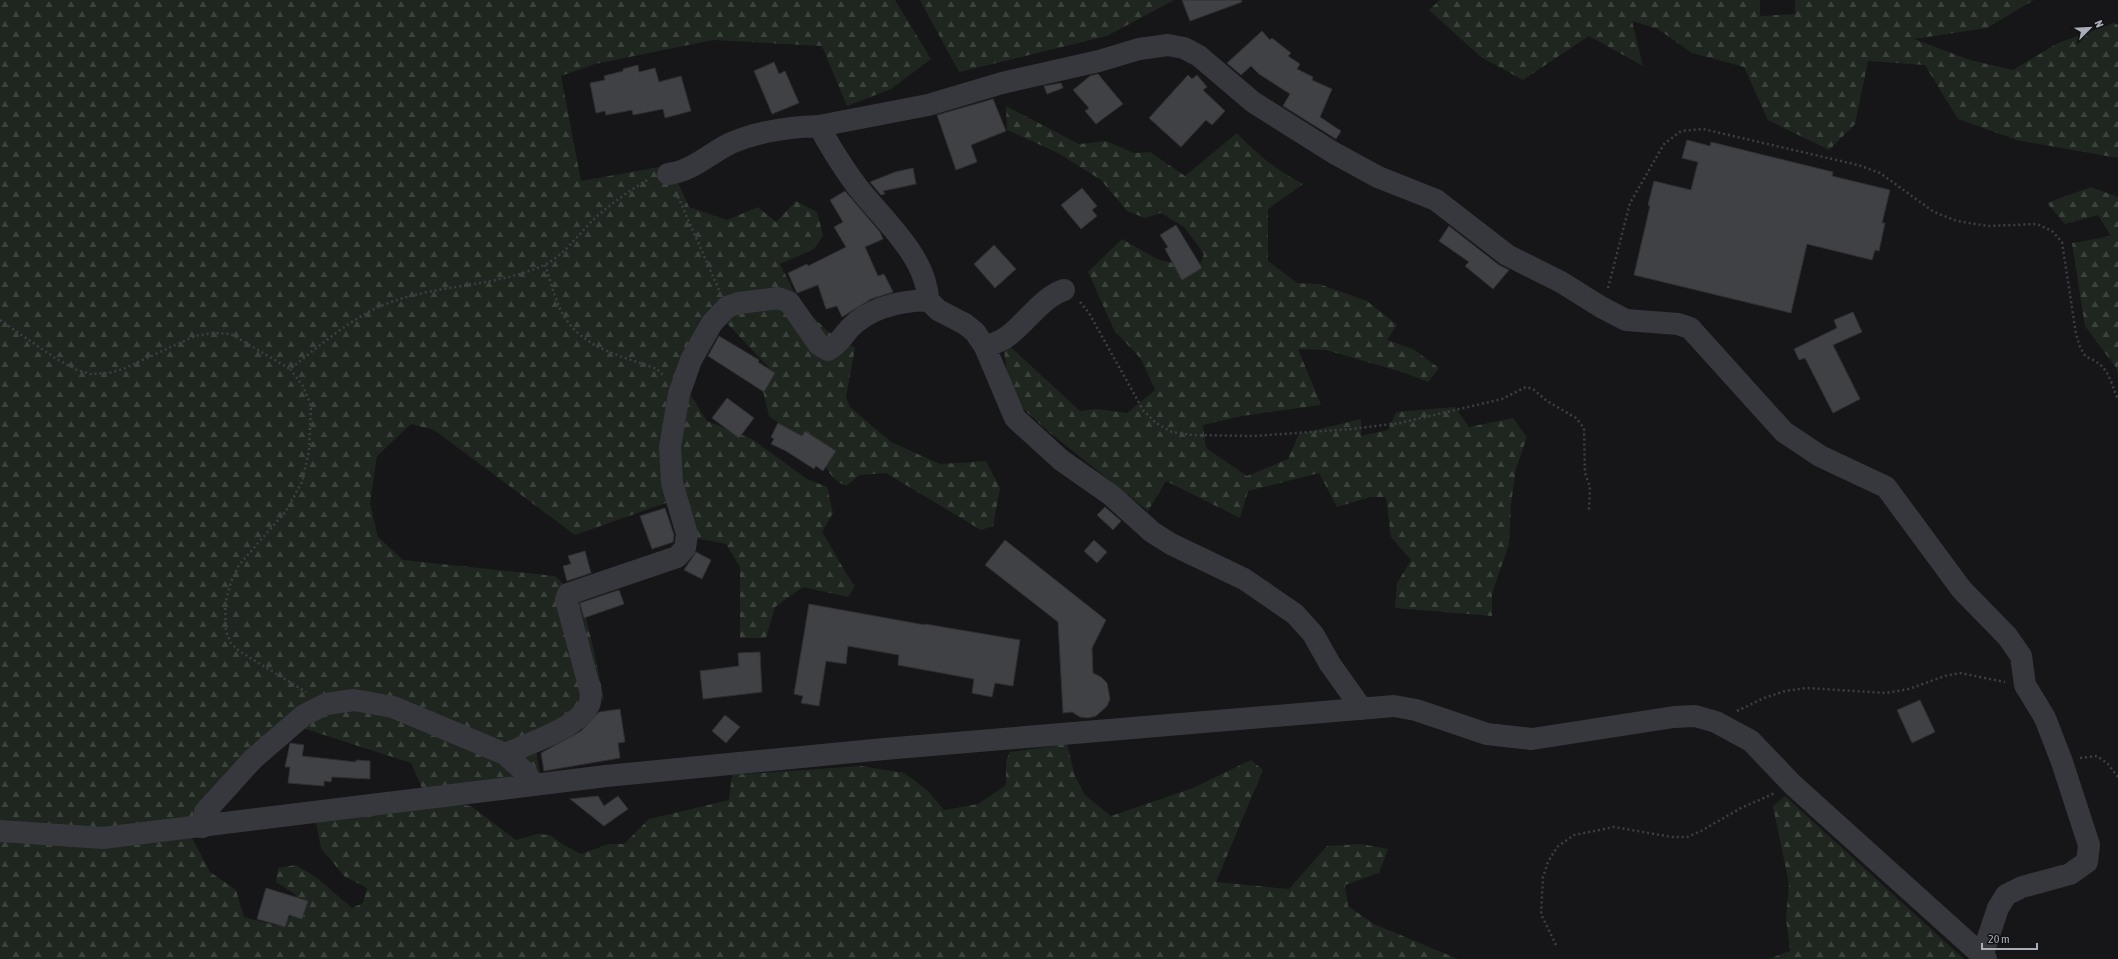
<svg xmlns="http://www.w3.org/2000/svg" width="2118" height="959" viewBox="0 0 2118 959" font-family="'Asap Condensed',sans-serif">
<defs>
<pattern id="forest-firs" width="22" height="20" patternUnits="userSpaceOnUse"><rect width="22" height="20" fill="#1e261f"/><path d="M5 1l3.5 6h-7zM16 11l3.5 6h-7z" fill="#3c433d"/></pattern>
</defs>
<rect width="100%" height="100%" fill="#161618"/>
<path fill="url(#forest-firs)" d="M0,0H895L931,59L891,89L847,106L822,46L713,40L595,64L561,76L581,181L670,165L689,207L727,220L758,207L776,222L796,201L817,212L823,235L814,249L780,264L799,302L827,331L855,348L846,397L850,407L891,442L940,464L986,461L1000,488L993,526L981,530L886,473L860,475L846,486C827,477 824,464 818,445L790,431L769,416L763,391L773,372L722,318L695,355L690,394L707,421L752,439L807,479L827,487L833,513L822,532C834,550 842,569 855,586L848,597L803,587L775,607L766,638H740V567L726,544L695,538L680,498L575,535L434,430L411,424L377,456L370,503L378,537L403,560L555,576L582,602L594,651L604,699L567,721L536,750L540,774L422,788L411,763L287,723L196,819L96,828L0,822Z
M920,0H1174L1107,36L959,72Z
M1440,0H1760V16L1795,14V0H2034L1987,28L1914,39L1970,60L2013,70L2058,43L2114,23L2118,25V158L2017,140L1958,119L1925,65L1868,61L1855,124L1829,150L1768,120L1744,67L1692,53L1658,29L1632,21L1643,66L1589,36L1523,80L1481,57L1429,10Z
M1006,106L1079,144L1106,141L1134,153L1150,152L1185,176L1237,133C1257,155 1277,170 1303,184L1268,209V261L1297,283L1319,284L1367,301L1397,325L1387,340L1413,349L1439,368L1428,382L1402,372L1326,350L1298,349L1321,405L1242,416L1203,425L1206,448L1247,476L1288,459L1299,434L1361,419V436L1388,430L1396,412L1455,407L1469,427L1513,418L1527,437L1516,468L1511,504L1509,544L1492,594V616L1395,608L1397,583L1411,560L1391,537L1386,497H1370L1337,507L1319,473L1248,491L1240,518L1166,481L1148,511L1049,432L1020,406L1007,377L1003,340L1080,411L1097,409L1127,413L1155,390L1141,359L1114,330L1088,272L1122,239L1157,259L1198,269L1204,254L1184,227L1161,213L1145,218L1127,211L1101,180L1058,153L1007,130Z
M2091,187L2118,197V379L2117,369L2085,326L2072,243L2111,236L2098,215L2065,224L2047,203Z
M1067,744L1075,776L1085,795L1111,816L1193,788L1251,760L1263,770L1216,882L1289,889L1327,846L1361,844L1388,849L1379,873L1345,885L1348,906L1374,924L1458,959H0V841L192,838L210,872L236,890L244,917L278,926L299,911L295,894L276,882L278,868L296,865L317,878L352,908L363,903L367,888L344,876L321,848L316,822L454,804L471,806L516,840L537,834L550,835L562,844L581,854L609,844H624L649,819L729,800L732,775L861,766L904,773L927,790L944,810L978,804L1006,785V761L1010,752Z
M1785,796L1964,959H1768L1790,951L1786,918L1789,884L1773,806Z"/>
<path fill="#404145" stroke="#303034" d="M1182,0H1241L1242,2L1190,21Z
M1262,31L1270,40L1272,38L1291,53L1288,56L1300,64L1297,69L1313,77L1312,80L1332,89L1320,117L1341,131L1336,139L1283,106L1290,94L1259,74L1251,66L1241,75L1227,63Z
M774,62L779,74L785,71L799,103L772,114L754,71Z
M638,65L639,72L655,68L659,82L681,76L691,111L665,118L663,109L633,115L632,110L606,115L605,111L596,113L590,83L605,80L604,76L623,71V69Z
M1098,74L1123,104L1096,124L1085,111L1089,108L1073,90L1090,76Z
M1188,75L1192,79L1197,75L1207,87L1203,90L1225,111L1212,125L1206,120L1181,147L1149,118Z
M1061,83L1063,88L1047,94L1044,86Z
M993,99L1006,131L971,145L977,162L956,170L937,115Z
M1687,140L1710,146L1711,142L1833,172L1832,176L1890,190L1882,223H1885L1879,251L1875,250L1872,260L1807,244L1791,313L1634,275L1650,206L1648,205L1654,181L1691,190L1698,162L1682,158Z
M913,168L916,184L883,191L885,194L881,195L870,182L895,172Z
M1082,188L1097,206L1092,210L1097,216L1081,229L1061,205Z
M845,191L880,232L883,239L865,247L878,276L884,274L893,292L871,299L842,317L837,306L826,309L818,285L797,293L788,273L807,264L808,266L846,247L834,227L843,222L830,200Z
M1176,225L1202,268L1182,280L1165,249L1168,247L1160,235Z
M1449,226L1499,265L1509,270L1493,289L1465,266L1469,262L1439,241Z
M994,245L1016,269L995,288L974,264Z
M1853,312L1862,332L1833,345L1860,399L1833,413L1805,358L1799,360L1794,349L1837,328L1834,320Z
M719,336L759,360L758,362L775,373L764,392L708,356Z
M727,398L754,418L739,438L712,418Z
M778,423L802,436L805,431L836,451L823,471L816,466L814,469L786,451L771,444L774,439L771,437Z
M1105,507L1121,521L1113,530L1097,515Z
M665,508L674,535L673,542L652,549L640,516Z
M1005,540L1106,620L1092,648L1093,673L1101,677L1107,683L1110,699L1107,706L1096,716L1088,718L1080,717L1072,712L1063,713L1058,622L985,565Z
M1094,540L1107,552L1097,563L1084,551Z
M585,551L591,573L567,581L563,566L571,564L568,556Z
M696,552L711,560L702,579L684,570Z
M619,590L624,604L584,618L580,603Z
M809,604L925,625V624L1020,640L1013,686L995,683L992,697L972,693L974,679L898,665L899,655L848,646L846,664L826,661L819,706L801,703L803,696L794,694Z
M760,652L762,692L703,699L700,671L739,666L738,653Z
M1920,700L1935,732L1912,743L1897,710Z
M620,709L625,742L618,743L620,758L544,771L541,753L581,731L599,712Z
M725,715L740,727L726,743L712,731Z
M290,743L304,745L302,756L356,762V760L370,761V779L332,777L331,782L324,781V786L288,783L290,767H285Z
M598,796L604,806L618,796L628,809L604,826L570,799Z
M266,888L308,901L302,919L289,915L285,927L257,919Z"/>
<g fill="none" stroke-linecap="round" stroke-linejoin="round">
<path stroke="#3d3f44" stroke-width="2.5" stroke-dasharray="2 3" stroke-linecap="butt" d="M676,192L719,290
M545,265C552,285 557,311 572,327C593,351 628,358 657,369L664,376
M1608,288L1630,203L1664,144L1681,131L1703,129L1858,165L1880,173L1934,212L1957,221L1988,226L2037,224L2052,231L2062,242L2076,334L2080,347L2086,357C2108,364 2110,380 2118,400
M1080,302L1089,313L1143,410L1156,423L1172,432L1192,435L1254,436L1352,429L1400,423L1502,399L1526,387L1533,389L1547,401L1576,418L1584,428L1585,473L1590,487L1589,510
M0,320L55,358L77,370L91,374L109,373L123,369L195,336L213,333L231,334L290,369C321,345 354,315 391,302C440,284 496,287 544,265C564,256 579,233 595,218C612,203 630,190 649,179
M290,369L303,386L311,406L309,451L302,482L286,511L239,565L231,582L225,604L226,632L231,643L239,651L306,692
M1737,711L1764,698L1785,691L1807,688L1886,693L1909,689L1945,676L1960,673L2005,682
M2080,758L2097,756L2108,764L2118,777
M1556,945L1541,914L1543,877L1548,862L1557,847L1574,835L1614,827L1672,837H1687L1701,831L1741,808L1775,793"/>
<path stroke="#37383d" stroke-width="22" d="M819,126L928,105L1002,83L1099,61L1139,49L1168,45L1184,48L1199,56L1253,102L1334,153L1378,177L1436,200L1507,255L1561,282L1601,307L1626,320L1678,324L1690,328L1784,432L1820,456L1886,487L1962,590L2007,636L2021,656L2025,685L2045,718L2062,762L2089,845L2087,862L2070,874L2022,887L2006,895L1998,908L1982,956
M668,174C691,172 710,153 731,143C759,131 789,127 819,126C830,147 842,166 856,185C881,218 927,256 928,300L938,310L965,324L975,332L985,347L1015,418L1061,460L1111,495L1152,532L1171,544L1244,579L1295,614L1313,634L1330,664L1362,709
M985,347C993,344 1002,341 1008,336C1027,322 1041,298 1064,290
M505,754L527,774L532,785
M202,827L205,812L253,759L304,715L326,704L354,700L393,707L505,754C527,744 578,728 589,705C591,702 590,697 591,693L566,600L568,594L677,557L685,548L687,534L672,483L670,447L679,394L691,360L712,323L727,307L739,303L778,298L789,302L819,345L828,350C839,344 842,337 850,328C870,307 900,301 928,300
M0,831L103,838L606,776L884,749L1394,706L1416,710L1487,734L1532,739L1674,717L1695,716L1716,722L1751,741L1793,785L1986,959"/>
</g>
<g transform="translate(2090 28) rotate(66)" stroke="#111113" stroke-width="3" paint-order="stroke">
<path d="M0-3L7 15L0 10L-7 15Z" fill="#a8adb8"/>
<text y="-6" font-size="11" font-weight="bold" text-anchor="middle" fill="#a8adb8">N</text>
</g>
<path d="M1982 943v6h55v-6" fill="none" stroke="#a8adb8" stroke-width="2"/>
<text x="1988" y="943" font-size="12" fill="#a8adb8" stroke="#111113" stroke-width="3" paint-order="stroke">20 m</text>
</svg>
